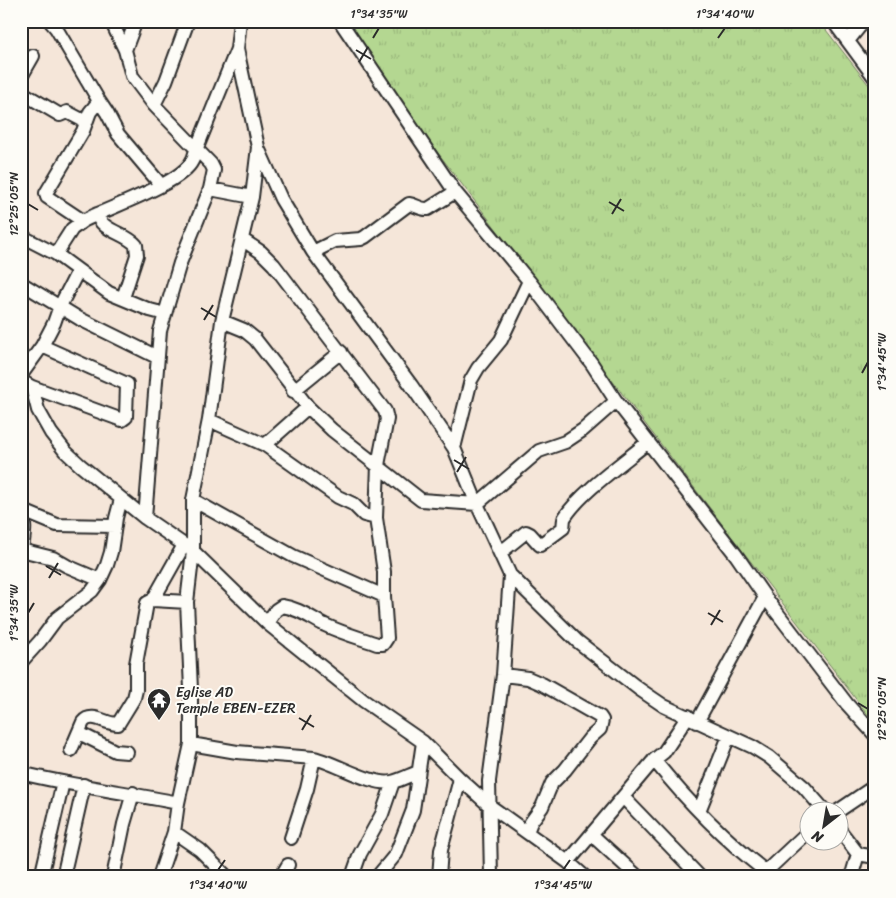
<svg xmlns="http://www.w3.org/2000/svg" width="896" height="898" viewBox="0 0 896 898" font-family="Sriracha,sans-serif">
<defs>
<pattern id="grass-tufts" width="24" height="20" patternUnits="userSpaceOnUse" patternTransform="scale(1.25)"><rect width="24" height="20" fill="#b4d791"/><path d="M3 7l-1-3M5 7V3M7 7l1-3M15 17l-1-3M17 17v-4M19 17l1-3" fill="none" stroke="#9bb97d"/></pattern>
</defs>
<rect width="100%" height="100%" fill="#f5e6d9"/>
<filter id="ink" filterUnits="userSpaceOnUse"><feTurbulence type="fractalNoise" baseFrequency=".02" numOctaves="2"/><feDisplacementMap in="SourceGraphic" scale="10" xChannelSelector="R" yChannelSelector="G"/><feConvolveMatrix kernelMatrix="1 2 1 2 8 2 1 2 1" color-interpolation-filters="sRGB"/></filter>
<g filter="url(#ink)">
<path fill="url(#grass-tufts)" stroke="#70815e" d="M337,21H819L875,93V724Z"/>
<g fill="none" stroke-linecap="round" stroke-linejoin="round">
<g stroke="#2b2b2b" stroke-width="16">
<path id="street" d="M50,21L56,28L99,101L107,113L118,134L161,185
M111,21L125,50L132,76L154,105L211,164L214,170L210,189L180,263L160,331L145,518
M340,21L455,192L529,281L592,364L616,401L736,555L765,597L847,704L875,735
M833,21L875,78
M848,41L864,21
M125,50L136,21
M21,77L33,56
M21,92L60,115L67,112L86,122
M154,105L166,81L188,21
M259,150L281,199L313,252L411,385L454,448L477,504L510,575L503,675L489,781L491,877
M210,189L252,197
M97,214C101,231 126,233 136,245L137,255L123,298
M83,221L47,197L46,193L83,131L90,112L99,101
M21,236L56,254L109,293L150,310L165,314
M313,252L335,241L361,239L365,237L409,204C416,205 421,210 428,209L455,192
M56,254L72,229L83,221C107,208 181,184 192,161C194,158 195,153 196,150L237,49
M21,283L80,319L157,357
M222,321L244,330L255,339L308,407L332,430L421,500L477,504L539,451L565,442L583,430L616,401
M21,375L42,346L54,323L60,306L78,271
M21,381L32,387L38,410L51,433L65,451L80,465L145,518L193,551L267,623L364,701L423,742L460,779L490,806L568,862L585,877
M32,387L122,420L126,417L127,384L42,346
M293,391L341,352
M209,420L265,445L338,497L353,504L364,515L376,518
M265,445L308,407
M454,448L471,380L478,368L501,340L529,281
M193,500L293,556L384,596V572L376,518L378,465L387,419L385,411L274,265L261,252L243,240
M21,510L57,525L115,526
M21,515C27,525 23,538 22,550
M21,550L53,558L67,566L100,580
M500,553L526,532L530,534L540,545L563,528C564,524 563,520 565,517C581,492 624,462 648,442
M510,575L577,641L639,689L664,706L753,747L769,757L804,787L824,810
M153,600L184,545
M267,623L276,610L282,606C298,608 311,618 325,625C342,633 360,638 377,644H383L387,638L384,596
M21,662L40,641L57,618L92,591L100,580L107,565L111,552L116,518L121,499
M503,675L528,678L542,684L600,717L602,720L600,729L590,738L565,770L552,783L542,807L531,822L527,832
M697,722L765,597
M79,733L115,751L127,752
M191,744L237,752L314,758C336,763 372,786 392,782C401,780 410,775 418,772
M71,750L83,722C92,711 107,725 118,724L134,698L136,690V664L147,603L153,600L187,602
M654,760C687,801 724,839 765,871
M21,773C72,786 126,792 178,803
M623,797L700,877
M699,811L729,736
M838,811L875,786
M838,828L858,854L875,857
M174,832L200,850L227,877
M592,835L638,877
M291,838L307,789L314,758
M568,862L654,760L664,752L688,716
M761,876L808,832
M41,877L63,782
M63,877L84,785
M113,877L124,824L133,793
M159,877L174,832L178,803L191,744V689L187,602L193,551V500L209,420L222,321L252,197L258,147L237,49L240,21
M281,877L288,865
M352,877L360,854L382,814L393,782
M377,877L396,854L413,810L423,742
M439,877L441,850L460,779
M854,877L853,871L858,854"/>
</g>
<use href="#street" stroke="#fdfcf7" stroke-width="12"/>
</g>
</g>
<path fill="none" stroke="#2b2b2b" stroke-width="2" d="M373,38L379,28M718,38L725,28M356,50L371,59M359,62L368,47M609,202L624,211M28,204L38,210M612,214L621,199M201,308L216,317M204,320L213,305M862,373L868,362M454,460L469,469M457,472L466,457M46,566L61,575M49,578L58,563M28,613L34,603M708,613L723,622M711,625L720,610M858,703L868,709M299,718L314,727M302,730L311,715M218,870L225,860M563,870L570,860"/>
<defs>
<g id="temple-pin" transform="scale(1.25)"><path d="M0 17L-7.5 6A9.5 9.5 0 1 1 7.5 6Z" fill="#2b2b2b" stroke="#fdfcf7"/><path d="M0-6L5-2H3V0L6.5 2.5H4V6H1.5V3h-3V6H-4V2.5H-6.5L-3 0V-2H-5Z" fill="#fff"/></g>
</defs>
<g fill-rule="evenodd">
<use href="#temple-pin" x="159" y="700"/>
</g>
<g text-anchor="middle" dominant-baseline="central" stroke-width="4" stroke-linejoin="round" paint-order="stroke">
<g font-size="14" fill="#2b2b2b" stroke="#fdfcf7" text-anchor="start">
<text x="176" y="692">Eglise AD<tspan x="176" dy="16">Temple EBEN-EZER</tspan></text>
</g>
</g>
<rect width="896" height="898" fill="none" stroke="#fdfcf7" stroke-width="55"/>
<g transform="translate(824 826) rotate(211)"><circle r="24" fill="#fdfcf7" stroke="#a9a8a5"/>
<path d="M0-4L9 19L0 12L-9 19Z" fill="#2b2b2b"/>
<text y="-8" font-size="14" font-weight="bold" text-anchor="middle" fill="#2b2b2b">N</text>
</g>
<rect x="28" y="28" width="840" height="842" fill="none" stroke="#2b2b2b" stroke-width="2"/>
<g font-size="12" text-anchor="middle" fill="#2b2b2b">
<text x="379" y="18">1°34'35"W</text>
<text x="725" y="18">1°34'40"W</text>
<text transform="translate(14 204) rotate(-90)" y="4">12°25'05"N</text>
<text transform="translate(882 362) rotate(-90)" y="4">1°34'45"W</text>
<text transform="translate(14 613) rotate(-90)" y="4">1°34'35"W</text>
<text transform="translate(882 709) rotate(-90)" y="4">12°25'05"N</text>
<text x="218" y="889">1°34'40"W</text>
<text x="563" y="889">1°34'45"W</text>
</g>
</svg>
